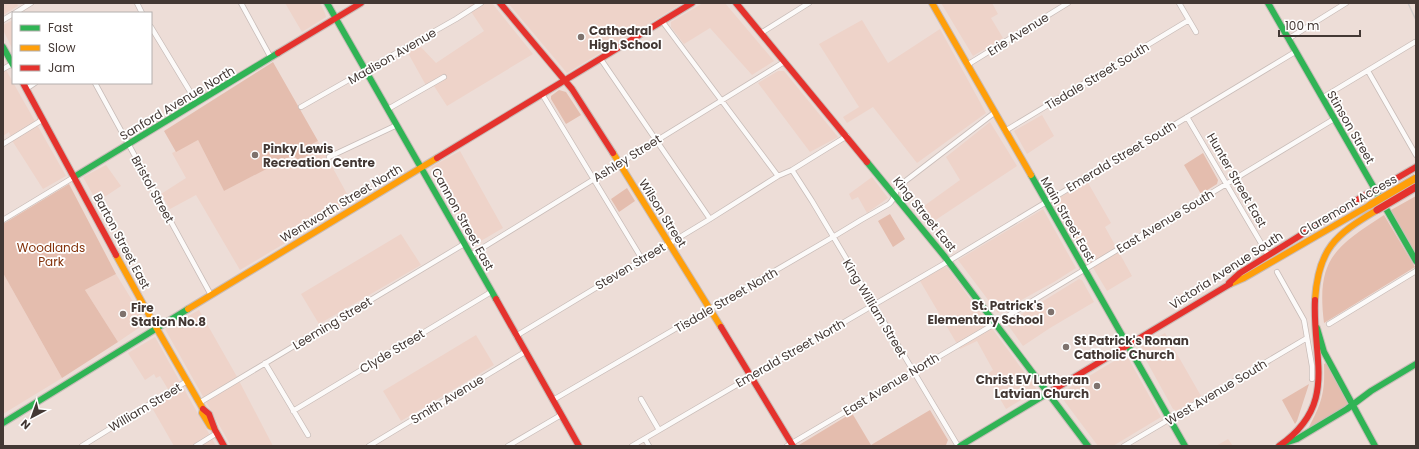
<svg xmlns="http://www.w3.org/2000/svg" width="1419" height="449" viewBox="0 0 1419 449" font-family="Poppins,sans-serif">
<rect width="100%" height="100%" fill="#edddd7"/>
<path fill="#eed3c9" d="M3,3H17L18,6L3,15Z
M285,3H320L325,13L326,17L302,32Z
M474,3H492L533,54L447,106L434,86L428,89L408,53L419,45L436,63L484,31L468,7Z
M508,3H683L567,73Z
M703,3H725L774,61L752,75L710,28L684,44L671,27V22Z
M941,3H992L998,14L991,18L1003,38L973,56Z
M13,20V50L3,30V25Z
M862,20L888,63L940,29L986,113L917,163L873,107L847,123L843,117L859,107L819,44Z
M6,70L66,176L43,189L13,142L9,132L3,136V72Z
M778,71H784L838,137L810,152L758,83Z
M1042,115L1054,136L1027,154L1014,131Z
M990,122L1017,166L931,223L917,211L960,180L946,157Z
M198,140L224,191L318,141L352,203L240,270L196,195L170,209L161,194L186,178L172,153Z
M460,151L503,228L474,245L431,167Z
M106,165L121,186L97,202L83,177Z
M872,177L888,198L867,213L858,197L852,200L849,194Z
M1087,181L1111,223L1105,227L1132,276L1107,291L1053,201Z
M1043,209L1076,268L1054,282L998,313L958,260Z
M401,234L421,265L319,324L301,294Z
M946,266L1036,388L1034,392L1006,409L986,375L993,370L977,341L960,349L920,281Z
M3,273L62,378L3,414Z
M116,274L146,323L118,342L85,290Z
M1079,279L1082,280L1094,302L1050,328L1023,346L1008,325L1009,322Z
M199,310L236,375L273,446H231L165,329Z
M1165,333L1201,396L1177,411L1173,409L1141,351V347Z
M476,335L494,365L401,421L383,391Z
M155,337L184,389L216,446H174L151,406L171,394L160,376L156,378L154,374L145,380L128,353Z
M1126,354L1161,417L1113,446H1098L1059,394Z
M1228,439L1233,446H1216Z"/>
<path fill="#e4bdae" d="M273,62L318,141L310,145L314,152L298,161L294,155L297,153L224,191L198,140L176,152L164,131Z
M559,90L566,92L581,115L566,124L551,99V96Z
M1203,153L1218,180L1217,184L1201,194L1184,165Z
M69,184L116,274L85,290L118,342L62,378L3,273V224Z
M627,188L635,201L619,212L611,199Z
M1416,196V254L1391,210Z
M890,214L905,239L893,247L878,221Z
M1384,215L1415,267L1324,323C1316,259 1335,247 1384,215Z
M1326,363L1348,404L1347,406L1310,428L1309,427C1322,402 1325,393 1324,364Z
M1309,384L1297,421L1295,424L1282,400Z
M930,410L948,440L946,445L945,446H799V445L852,413L871,445Z"/>
<g fill="none" stroke-linecap="round" stroke-linejoin="round">
<g stroke="#c8bcb8" stroke-width="6">
<path id="street" d="M137,3L142,13
M241,3L271,58
M1179,3L1196,32
M15,13L31,3
M3,20L13,14
M662,21L778,176
M151,27L197,103
M761,33L809,3
M1288,39L1346,3
M600,58L710,219
M967,65L1068,3
M3,69L12,64
M1368,71L1416,155
M95,83L211,295
M26,89L35,83
M542,94L642,259
M1322,98L1415,42
M301,107L456,19L481,3
M388,109L444,77
M1187,117L1268,255
M1005,131L1189,20
M3,144L42,120
M329,157L397,125
M792,170L812,201L958,446
M3,220L74,177
M471,255L784,62
M1277,272L1304,320L1312,366V379
M1329,324L1416,271
M516,336L710,219L778,176L792,170L847,136
M265,363L308,435
M641,399L659,430
M553,400L833,237L861,220L889,204C895,199 895,192 899,186L994,113
M199,403L464,244
M293,411L491,292
M645,439L649,446
M82,446L187,381
M196,446L217,433
M369,446L525,352
M508,446L561,415
M632,446L942,265L1295,52
M787,446L996,323L1334,119
M1124,446L1307,338"/>
</g>
<g stroke="#c8bcb8" stroke-width="8">
<path id="fast" d="M327,3L496,299
M1268,3L1416,261
M3,47L13,65
M867,162L945,257L1088,446
M1031,175L1185,446
M74,177L278,53
M1317,328L1324,352L1375,446
M3,423L188,309
M1282,444L1297,439L1347,409L1371,391L1416,364
M960,446L1048,393"/>
</g>
<g stroke="#c8bcb8" stroke-width="8">
<path id="slow" d="M932,3L1031,175
M613,153L721,327
M116,255L153,322L203,409L202,413L210,426L214,428
M1230,284L1244,278L1370,205
M1315,300C1318,249 1335,235 1377,210
M188,309L437,158"/>
</g>
<g stroke="#c8bcb8" stroke-width="8">
<path id="jam" d="M500,3L572,89L613,153
M736,3L867,162
M278,53L361,3
M23,83L116,255
M437,158L692,3
M1229,283L1240,273L1370,192L1380,188L1416,167
M496,299L579,446
M721,327L793,446
M1048,393L1230,284
M203,409L209,414L215,430L224,446
M1279,446C1339,404 1312,359 1315,300"/>
</g>
<use href="#street" stroke="#fcfaf9" stroke-width="4.5"/>
<use href="#fast" stroke="#30b455" stroke-width="6"/>
<use href="#slow" stroke="#ff9f0a" stroke-width="6"/>
<use href="#jam" stroke="#e5322d" stroke-width="6"/>
<path stroke="#d0ccca" stroke-width="1.5" d="M1408,3L1416,20"/>
<g stroke="#c8bcb8" stroke-width="9" stroke-linecap="butt">
<path id="slow-bridge" d="M1370,205L1416,178"/>
</g>
<g stroke="#c8bcb8" stroke-width="9" stroke-linecap="butt">
<path id="jam-bridge" d="M1377,210L1416,187"/>
</g>
<use href="#slow-bridge" stroke="#ff9f0a" stroke-width="7"/>
<use href="#jam-bridge" stroke="#e5322d" stroke-width="7"/>
</g>
<g fill="#7e726d" stroke="#fff" stroke-width="1.5">
<circle cx="581" cy="37" r="4"/>
<circle cx="255" cy="155" r="4"/>
<circle cx="1051" cy="312" r="4"/>
<circle cx="123" cy="314" r="4"/>
<circle cx="1066" cy="347" r="4"/>
<circle cx="1097" cy="386" r="4"/>
</g>
<g text-anchor="middle" dominant-baseline="central" stroke-width="3.5" stroke-linejoin="round" paint-order="stroke">
<g font-size="12" font-weight="bold" fill="#433834" stroke="#fff" text-anchor="start">
<text x="589" y="30">Cathedral<tspan x="589" dy="14">High School</tspan></text>
<text x="263" y="148">Pinky Lewis<tspan x="263" dy="14">Recreation Centre</tspan></text>
<text x="1043" y="305" text-anchor="end">St. Patrick's<tspan x="1043" dy="14">Elementary School</tspan></text>
<text x="131" y="307">Fire<tspan x="131" dy="14">Station No.8</tspan></text>
<text x="1074" y="340">St Patrick's Roman<tspan x="1074" dy="14">Catholic Church</tspan></text>
<text x="1089" y="379" text-anchor="end">Christ EV Lutheran<tspan x="1089" dy="14">Latvian Church</tspan></text>
</g>
<g font-size="12" fill="#433834" stroke="#fff">
<text transform="translate(1018 34) rotate(-32)">Erie Avenue</text>
<text transform="translate(392 56) rotate(-30)">Madison Avenue</text>
<text transform="translate(1097 76) rotate(-31)">Tisdale Street South</text>
<text transform="translate(177 103) rotate(-31)">Sanford Avenue North</text>
<text transform="translate(1351 127) rotate(60)">Stinson Street</text>
<text transform="translate(1121 156) rotate(-31)">Emerald Street South</text>
<text transform="translate(627 158) rotate(-32)">Ashley Street</text>
<text transform="translate(1237 180) rotate(60)">Hunter Street East</text>
<text transform="translate(153 189) rotate(61)">Bristol Street</text>
<text transform="translate(341 203) rotate(-31)">Wentworth Street North</text>
<text transform="translate(1348 205) rotate(-30)">Claremont Access</text>
<text transform="translate(663 213) rotate(58)">Wilson Street</text>
<text transform="translate(925 214) rotate(51)">King Street East</text>
<text transform="translate(463 219) rotate(61)">Cannon Street East</text>
<text transform="translate(1068 219) rotate(60)">Main Street East</text>
<text transform="translate(1165 221) rotate(-31)">East Avenue South</text>
<text transform="translate(122 241) rotate(62)">Barton Street East</text>
<text transform="translate(630 266) rotate(-31)">Steven Street</text>
<text transform="translate(1226 270) rotate(-33)">Victoria Avenue South</text>
<text transform="translate(726 300) rotate(-30)">Tisdale Street North</text>
<text transform="translate(875 308) rotate(59)">King William Street</text>
<text transform="translate(332 323) rotate(-31)">Leeming Street</text>
<text transform="translate(392 351) rotate(-31)">Clyde Street</text>
<text transform="translate(790 353) rotate(-30)">Emerald Street North</text>
<text transform="translate(891 384) rotate(-31)">East Avenue North</text>
<text transform="translate(1216 392) rotate(-31)">West Avenue South</text>
<text transform="translate(447 399) rotate(-31)">Smith Avenue</text>
<text transform="translate(145 407) rotate(-31)">William Street</text>
</g>
<g font-size="12" fill="#83310a" stroke="#fff">
<text x="51" y="247">Woodlands<tspan x="51" dy="14">Park</tspan></text>
</g>
</g>
<rect width="1419" height="449" fill="none" stroke="#433834" stroke-width="8"/>
<rect x="12" y="12" width="140" height="72" fill="#ffffff" stroke="#b4afae"/>
<rect x="20" y="25" width="20" height="6" fill="#30b455" stroke="#b4afae"/>
<text x="48" y="32" font-size="12" fill="#433834">Fast</text>
<rect x="20" y="45" width="20" height="6" fill="#ff9f0a" stroke="#b4afae"/>
<text x="48" y="52" font-size="12" fill="#433834">Slow</text>
<rect x="20" y="65" width="20" height="6" fill="#e5322d" stroke="#b4afae"/>
<text x="48" y="72" font-size="12" fill="#433834">Jam</text>
<g transform="translate(32 417) rotate(221)" stroke="#ffffff" stroke-width="3" paint-order="stroke">
<path d="M0-3L7 15L0 10L-7 15Z" fill="#433834"/>
<text y="-6" font-size="11" font-weight="bold" text-anchor="middle" fill="#433834">N</text>
</g>
<path d="M1279 30v6h81v-6" fill="none" stroke="#433834" stroke-width="2"/>
<text x="1285" y="30" font-size="12" fill="#433834" stroke="#ffffff" stroke-width="3" paint-order="stroke">100 m</text>
</svg>
